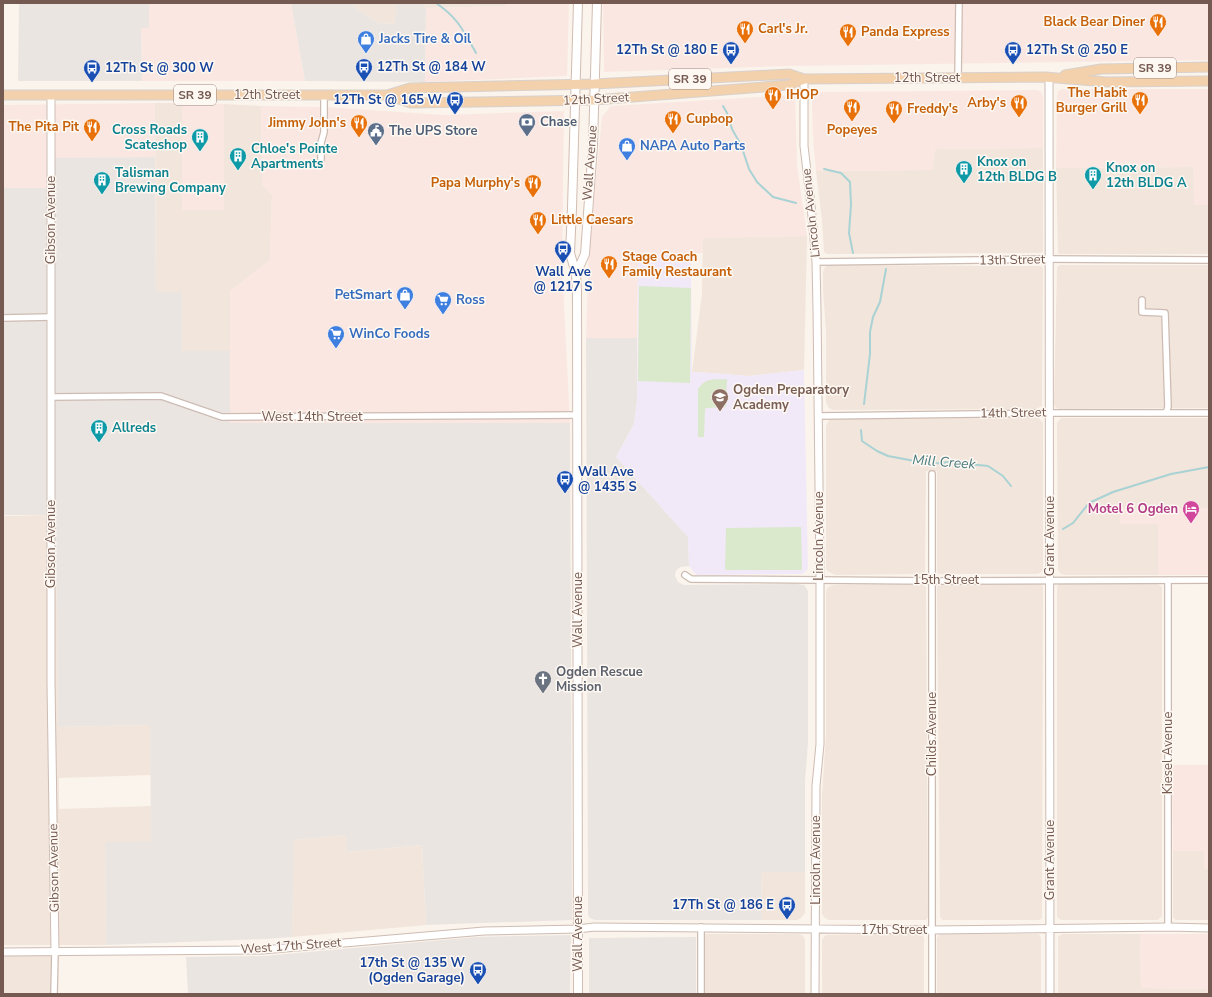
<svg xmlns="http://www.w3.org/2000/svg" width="1212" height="997" viewBox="0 0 1212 997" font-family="'Nunito Sans',sans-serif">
<rect width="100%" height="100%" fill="#fbf4ec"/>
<path fill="#f2e5db" d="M349,3H396V24L378,23Z
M423,3H507L505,6L426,8Z
M155,103H182V210H224V104L261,106L262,184L272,195L270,260L230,291V351H182L181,292L156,293Z
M1043,148V251L1041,253L827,254L824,252L822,220L816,171L932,170L935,149Z
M1194,167V205H1208L1209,254H1060L1058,253L1056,168Z
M807,236L804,370L749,376L712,373L692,372L702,294L703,238Z
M829,265L1041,266L1043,268L1042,406L1036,409L832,410L829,408L826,402V332L823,290V272L825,267Z
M1060,265H1209V408L1059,409L1055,407L1054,404L1057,267Z
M1037,418L1040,419L1043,423V570L1040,573L1037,574H938L937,571V471H926L925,573L922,574L835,575L827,571L826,568V426L829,420L834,419Z
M1061,418H1209V508H1120V524H1158V575H1064L1061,574L1058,570L1057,423Z
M56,515L58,727L150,725L151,775L59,778V809L151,806V842L105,843L106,945H3V516Z
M1041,584L1043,587L1042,918L1039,920H942L940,917L937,588L938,585H940Z
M1059,584H1158L1162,587V916L1158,920H1061L1057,917V587Z
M833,585L922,584L926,587L928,917L926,920H829L825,918L822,914V796L826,734V591L828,587Z
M346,835L348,852L422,845L426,925L292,937L293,840Z
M1173,851H1205L1204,869H1209V920H1176L1173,918Z
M761,872H805V913L801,918L797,920H762Z
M912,933L922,935L924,938V994H822V941L823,938L826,935Z
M705,934H800L804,937L805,942V994H703L704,935Z
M940,934H1039L1041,938V994H937V938Z
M1062,934H1140L1141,988L1206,989V994H1058V937Z
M3,955H51V994H3Z"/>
<path fill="#fae7e2" d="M149,3H291L305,81H142L141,28H149Z
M507,3H569L567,76L425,82L426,8L505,6Z
M603,3H1209V60L788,66L604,72Z
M1062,89H1209V254L1208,205H1194L1193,167L1056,168L1057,97L1058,91Z
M1037,90L1041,92L1043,97V148L935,149L933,161V170L816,171L813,138L812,101L815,95L820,92Z
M795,95L797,165L807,236L703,238V253L638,255L637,338H586L589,246L602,117L611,106Z
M155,103V157L50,158L49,188H3V105Z
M182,103L224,104V210H182Z
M261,106L324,107L444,115L564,111L562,267L570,423H230V291L270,260L272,195L262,184Z
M1120,508H1209V575H1158V524H1120Z
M1172,765H1209V869H1204V851H1173Z
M1140,934H1209V994H1206V989L1141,988Z"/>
<path fill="#ebe5e1" d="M19,3H149V28H141L142,81H18Z
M291,3H349L378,23L395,24L396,3H423L426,8L425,82L305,81Z
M155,157L156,292H182V351H230V423H570L572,920L426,925L422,845L347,852L346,835L294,840L292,937L264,939L106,945L105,842L151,841L150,725L58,727L56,515H3V188H49V158Z
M586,338H637V401L634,424L616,457L688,537L689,566L680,567L676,571L675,576L678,582L684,585L797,584L804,585L808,591V742L805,782V872H761L762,920H595L590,918L588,915Z
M571,935L570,994H188L186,957L264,956L476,937Z
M696,937V994H589V938Z"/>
<path fill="#f1e9f8" d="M691,253L692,372L712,373L749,376L804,370L808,569L802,574L696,575L689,566L688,537L616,457L634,424L637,401L638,255Z"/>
<path fill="#dae8cb" d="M639,286L691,288L690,383L638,381Z
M727,379L726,407L706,408L705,409L704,437H698V389C706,377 714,380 727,379Z
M801,527L802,570H725L726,528Z"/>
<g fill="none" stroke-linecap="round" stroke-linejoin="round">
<path stroke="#a9d2d4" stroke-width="2" d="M436,3C458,18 463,30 476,53
M723,106L727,113L732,129L741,145L749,169L757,182L773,197L796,203
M824,169L841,173L850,182L851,205L849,233L853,253
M864,404L870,354V332L873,317L880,302L886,269
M861,430L862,441L877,451L888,456L931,464L949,462L988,466L1003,476L1011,486
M1063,529L1073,523L1089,503L1113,492L1171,474L1209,467"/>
<g stroke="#cdbcb3" stroke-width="8">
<path id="minor" d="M958,78L959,3
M321,159V143L324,132V95
M816,262L1050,259L1209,260
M1142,300V312L1165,313L1168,407L1166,413
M3,318L51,317
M51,397L161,396L222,417L577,415
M818,416L1049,413H1209
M932,474V994
M685,575L691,579L932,581L1209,580
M701,927V994
M1168,927V580
M54,994L55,952"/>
</g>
<g stroke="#cdbcb3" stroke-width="9">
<path id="tertiary" d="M1049,78L1050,994
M804,79V146L811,205L816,262L817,309L820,572V744L816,786L815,994
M51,95V683L55,952
M3,952L262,950L484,931L578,929L594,927L933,930L1168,927L1209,928"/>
</g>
<g stroke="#d2bdb3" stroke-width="10">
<path id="secondary" d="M578,3L572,208L570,253L576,274L577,292L578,994
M576,274L585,254L593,145L597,3"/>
</g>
<g stroke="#d8d1ce" stroke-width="11">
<path id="primary" d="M1065,75L1101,69L1209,67
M3,95H387L410,88L594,84L789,74L804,79
M387,95L411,103L594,100L789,85L804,79L1045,77L1106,82L1209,81"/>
</g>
<use href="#minor" stroke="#fff" stroke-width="5.5"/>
<use href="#tertiary" stroke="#fff" stroke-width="7"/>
<use href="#secondary" stroke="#fff" stroke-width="8"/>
<use href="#primary" stroke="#f2d1ac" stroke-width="9"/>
</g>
<defs>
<g id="restaurant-pin" transform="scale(0.9)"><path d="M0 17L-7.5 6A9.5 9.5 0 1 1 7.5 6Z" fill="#e8710a" stroke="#fef8f3"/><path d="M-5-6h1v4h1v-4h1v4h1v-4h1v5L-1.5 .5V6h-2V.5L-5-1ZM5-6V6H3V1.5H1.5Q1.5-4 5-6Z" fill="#fff"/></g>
<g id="shop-pin" transform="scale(0.9)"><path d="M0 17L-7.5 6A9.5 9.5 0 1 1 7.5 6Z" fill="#3f7fe0" stroke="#fef8f3"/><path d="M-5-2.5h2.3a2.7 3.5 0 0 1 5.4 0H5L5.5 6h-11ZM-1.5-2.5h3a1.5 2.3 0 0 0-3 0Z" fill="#fff"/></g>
<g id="bus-pin" transform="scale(0.9)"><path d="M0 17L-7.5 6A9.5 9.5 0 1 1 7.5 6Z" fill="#1a4fb4" stroke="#fef8f3"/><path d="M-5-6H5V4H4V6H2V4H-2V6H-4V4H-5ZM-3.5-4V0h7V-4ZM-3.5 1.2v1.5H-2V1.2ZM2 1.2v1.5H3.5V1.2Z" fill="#fff"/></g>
<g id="bank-pin" transform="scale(0.9)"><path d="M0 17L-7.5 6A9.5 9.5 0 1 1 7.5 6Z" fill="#5c6f8a" stroke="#fef8f3"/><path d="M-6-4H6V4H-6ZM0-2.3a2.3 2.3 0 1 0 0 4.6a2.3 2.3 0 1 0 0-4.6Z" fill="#fff"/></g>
<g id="civic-pin" transform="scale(0.9)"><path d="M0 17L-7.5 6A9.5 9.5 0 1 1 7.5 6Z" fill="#5c6f8a" stroke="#fef8f3"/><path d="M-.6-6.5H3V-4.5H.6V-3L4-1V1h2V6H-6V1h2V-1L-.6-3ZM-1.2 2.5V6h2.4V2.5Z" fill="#fff"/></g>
<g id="building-pin" transform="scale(0.9)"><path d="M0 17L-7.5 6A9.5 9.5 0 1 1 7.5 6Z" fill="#0f9aa8" stroke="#fef8f3"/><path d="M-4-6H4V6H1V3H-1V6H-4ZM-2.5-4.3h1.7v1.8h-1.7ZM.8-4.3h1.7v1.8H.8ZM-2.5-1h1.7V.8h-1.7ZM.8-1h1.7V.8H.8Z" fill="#fff"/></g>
<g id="supermarket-pin" transform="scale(0.9)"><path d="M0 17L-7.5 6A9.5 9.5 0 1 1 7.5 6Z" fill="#3f7fe0" stroke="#fef8f3"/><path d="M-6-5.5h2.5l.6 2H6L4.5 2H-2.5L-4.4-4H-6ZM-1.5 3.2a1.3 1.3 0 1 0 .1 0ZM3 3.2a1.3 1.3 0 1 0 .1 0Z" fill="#fff"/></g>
<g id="school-pin" transform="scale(0.9)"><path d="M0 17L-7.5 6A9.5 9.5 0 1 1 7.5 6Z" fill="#8d6e63" stroke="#fef8f3"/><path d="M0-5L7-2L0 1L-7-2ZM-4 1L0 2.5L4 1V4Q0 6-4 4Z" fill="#fff"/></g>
<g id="hotel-pin" transform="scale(0.9)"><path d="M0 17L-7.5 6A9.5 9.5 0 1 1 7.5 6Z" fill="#d1479c" stroke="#fef8f3"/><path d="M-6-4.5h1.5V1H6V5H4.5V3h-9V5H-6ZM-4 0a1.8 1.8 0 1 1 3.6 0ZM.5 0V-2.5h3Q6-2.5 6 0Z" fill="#fff"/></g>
<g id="church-pin" transform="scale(0.9)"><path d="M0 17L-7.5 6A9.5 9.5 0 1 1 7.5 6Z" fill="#6b7280" stroke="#fef8f3"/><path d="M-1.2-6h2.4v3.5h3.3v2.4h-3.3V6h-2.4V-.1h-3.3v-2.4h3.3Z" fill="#fff"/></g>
</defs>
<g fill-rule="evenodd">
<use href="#restaurant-pin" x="1158" y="22"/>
<use href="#restaurant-pin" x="745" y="29"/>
<use href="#restaurant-pin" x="848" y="32"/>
<use href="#shop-pin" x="366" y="39"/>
<use href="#bus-pin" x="731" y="50"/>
<use href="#bus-pin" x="1013" y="50"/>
<use href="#bus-pin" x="364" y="67"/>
<use href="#bus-pin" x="92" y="68"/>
<use href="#restaurant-pin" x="773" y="95"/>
<use href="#bus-pin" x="455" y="100"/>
<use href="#restaurant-pin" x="1140" y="100"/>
<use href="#restaurant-pin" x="1019" y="103"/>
<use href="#restaurant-pin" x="852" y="107"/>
<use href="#restaurant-pin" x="894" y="109"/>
<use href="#restaurant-pin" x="673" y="119"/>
<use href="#bank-pin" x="527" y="122"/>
<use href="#restaurant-pin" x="359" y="123"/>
<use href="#restaurant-pin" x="92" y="127"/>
<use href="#civic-pin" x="376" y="131"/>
<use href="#building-pin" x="200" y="137"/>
<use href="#shop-pin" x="627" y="146"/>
<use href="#building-pin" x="238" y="156"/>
<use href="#building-pin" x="964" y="169"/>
<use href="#building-pin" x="1093" y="175"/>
<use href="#building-pin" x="102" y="180"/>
<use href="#restaurant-pin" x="533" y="183"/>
<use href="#restaurant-pin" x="538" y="220"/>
<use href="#bus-pin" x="563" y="249"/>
<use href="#restaurant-pin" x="609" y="264"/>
<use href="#shop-pin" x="405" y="295"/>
<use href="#supermarket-pin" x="443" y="300"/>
<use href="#supermarket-pin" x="336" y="334"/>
<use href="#school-pin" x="720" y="397"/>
<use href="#building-pin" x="99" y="428"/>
<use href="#bus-pin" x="565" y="479"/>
<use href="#hotel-pin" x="1191" y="509"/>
<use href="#church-pin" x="543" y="679"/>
<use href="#bus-pin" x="787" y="905"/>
<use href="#bus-pin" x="478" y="970"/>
</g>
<g text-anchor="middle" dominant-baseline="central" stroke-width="3" stroke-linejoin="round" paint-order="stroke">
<g fill="#fef8f3" stroke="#9e8982" stroke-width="1">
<rect x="1134" y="58" width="42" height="20" rx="3"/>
<rect x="669" y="69" width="42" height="20" rx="3"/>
<rect x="174" y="85" width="42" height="20" rx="3"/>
</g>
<g font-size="12" font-weight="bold" fill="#755a51">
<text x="1155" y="68">SR 39</text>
<text x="690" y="79">SR 39</text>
<text x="195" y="95">SR 39</text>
</g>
<g font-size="13" font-weight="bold" fill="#c56008" stroke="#fef8f3" text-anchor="start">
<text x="1145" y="22" text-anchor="end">Black Bear Diner</text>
<text x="758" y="29">Carl's Jr.</text>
<text x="861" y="32">Panda Express</text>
<text x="1127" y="93" text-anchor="end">The Habit<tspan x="1127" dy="15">Burger Grill</tspan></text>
<text x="786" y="95">IHOP</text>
<text x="1006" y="103" text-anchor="end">Arby's</text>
<text x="907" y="109">Freddy's</text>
<text x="686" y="119">Cupbop</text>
<text x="346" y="123" text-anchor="end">Jimmy John's</text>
<text x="79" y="127" text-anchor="end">The Pita Pit</text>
<text x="852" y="130" text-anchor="middle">Popeyes</text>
<text x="520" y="183" text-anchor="end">Papa Murphy's</text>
<text x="551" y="220">Little Caesars</text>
<text x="622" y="257">Stage Coach<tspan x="622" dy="15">Family Restaurant</tspan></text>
</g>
<g font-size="13" font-weight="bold" fill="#366cbe" stroke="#fef8f3" text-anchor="start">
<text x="379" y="39">Jacks Tire &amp; Oil</text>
<text x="640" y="146">NAPA Auto Parts</text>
<text x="392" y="295" text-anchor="end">PetSmart</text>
<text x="456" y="300">Ross</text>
<text x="349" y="334">WinCo Foods</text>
</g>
<g font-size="13" font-weight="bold" fill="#164399" stroke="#fef8f3" text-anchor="end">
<text x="718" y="50">12Th St @ 180 E</text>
<text x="1026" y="50" text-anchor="start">12Th St @ 250 E</text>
<text x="377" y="67" text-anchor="start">12Th St @ 184 W</text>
<text x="105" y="68" text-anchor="start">12Th St @ 300 W</text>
<text x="442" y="100">12Th St @ 165 W</text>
<text x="563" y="272" text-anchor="middle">Wall Ave<tspan x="563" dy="15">@ 1217 S</tspan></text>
<text x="578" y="472" text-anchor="start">Wall Ave<tspan x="578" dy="15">@ 1435 S</tspan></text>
<text x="774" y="905">17Th St @ 186 E</text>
<text x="465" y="963">17th St @ 135 W<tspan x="465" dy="15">(Ogden Garage)</tspan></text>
</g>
<g font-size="13" fill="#755a51" stroke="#fef8f3">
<text x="927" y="78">12th Street</text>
<text x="267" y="95">12th Street</text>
<text transform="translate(596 99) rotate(-3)">12th Street</text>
<text transform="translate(590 163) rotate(-86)">Wall Avenue</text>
<text transform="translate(811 213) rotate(-96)">Lincoln Avenue</text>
<text transform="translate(51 220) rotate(-90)">Gibson Avenue</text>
<text transform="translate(1012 260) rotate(-1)">13th Street</text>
<text transform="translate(1013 413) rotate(-1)">14th Street</text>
<text x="312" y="417">West 14th Street</text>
<text transform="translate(819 536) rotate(-90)">Lincoln Avenue</text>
<text transform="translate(1050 536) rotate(-90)">Grant Avenue</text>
<text transform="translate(51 544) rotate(-90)">Gibson Avenue</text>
<text x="946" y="580">15th Street</text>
<text transform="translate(578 610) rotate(-90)">Wall Avenue</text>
<text transform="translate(932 734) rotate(-90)">Childs Avenue</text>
<text transform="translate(1168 753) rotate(-90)">Kiesel Avenue</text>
<text transform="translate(816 860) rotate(-90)">Lincoln Avenue</text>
<text transform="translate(1050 860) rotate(-90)">Grant Avenue</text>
<text transform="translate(54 868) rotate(-91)">Gibson Avenue</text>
<text x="894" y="930">17th Street</text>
<text transform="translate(578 934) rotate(-90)">Wall Avenue</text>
<text transform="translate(291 946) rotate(-4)">West 17th Street</text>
</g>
<g font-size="13" font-weight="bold" fill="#4e5e75" stroke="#fef8f3" text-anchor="start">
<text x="540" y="122">Chase</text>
<text x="389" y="131">The UPS Store</text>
</g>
<g font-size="13" font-weight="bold" fill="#0d838f" stroke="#fef8f3" text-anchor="start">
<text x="187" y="130" text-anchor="end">Cross Roads<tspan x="187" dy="15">Scateshop</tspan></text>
<text x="251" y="149">Chloe's Pointe<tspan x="251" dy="15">Apartments</tspan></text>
<text x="977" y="162">Knox on<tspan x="977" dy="15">12th BLDG B</tspan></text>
<text x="1106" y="168">Knox on<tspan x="1106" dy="15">12th BLDG A</tspan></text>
<text x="115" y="173">Talisman<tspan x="115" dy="15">Brewing Company</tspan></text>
<text x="112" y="428">Allreds</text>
</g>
<g font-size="13" font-weight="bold" fill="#785e54" stroke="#fef8f3" text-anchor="start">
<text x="733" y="390">Ogden Preparatory<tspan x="733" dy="15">Academy</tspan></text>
</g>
<g font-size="13" font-weight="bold" fill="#b23c85" stroke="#fef8f3" text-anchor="end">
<text x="1178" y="509">Motel 6 Ogden</text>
</g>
<g font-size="13" font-weight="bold" fill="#5b616d" stroke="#fef8f3" text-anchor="start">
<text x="556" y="672">Ogden Rescue<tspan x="556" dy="15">Mission</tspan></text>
</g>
<g font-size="14" font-style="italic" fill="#497b7f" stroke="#fef8f3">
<text transform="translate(944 462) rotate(4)">Mill Creek</text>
</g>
</g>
<rect width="1212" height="997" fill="none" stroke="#755a51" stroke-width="8"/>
</svg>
